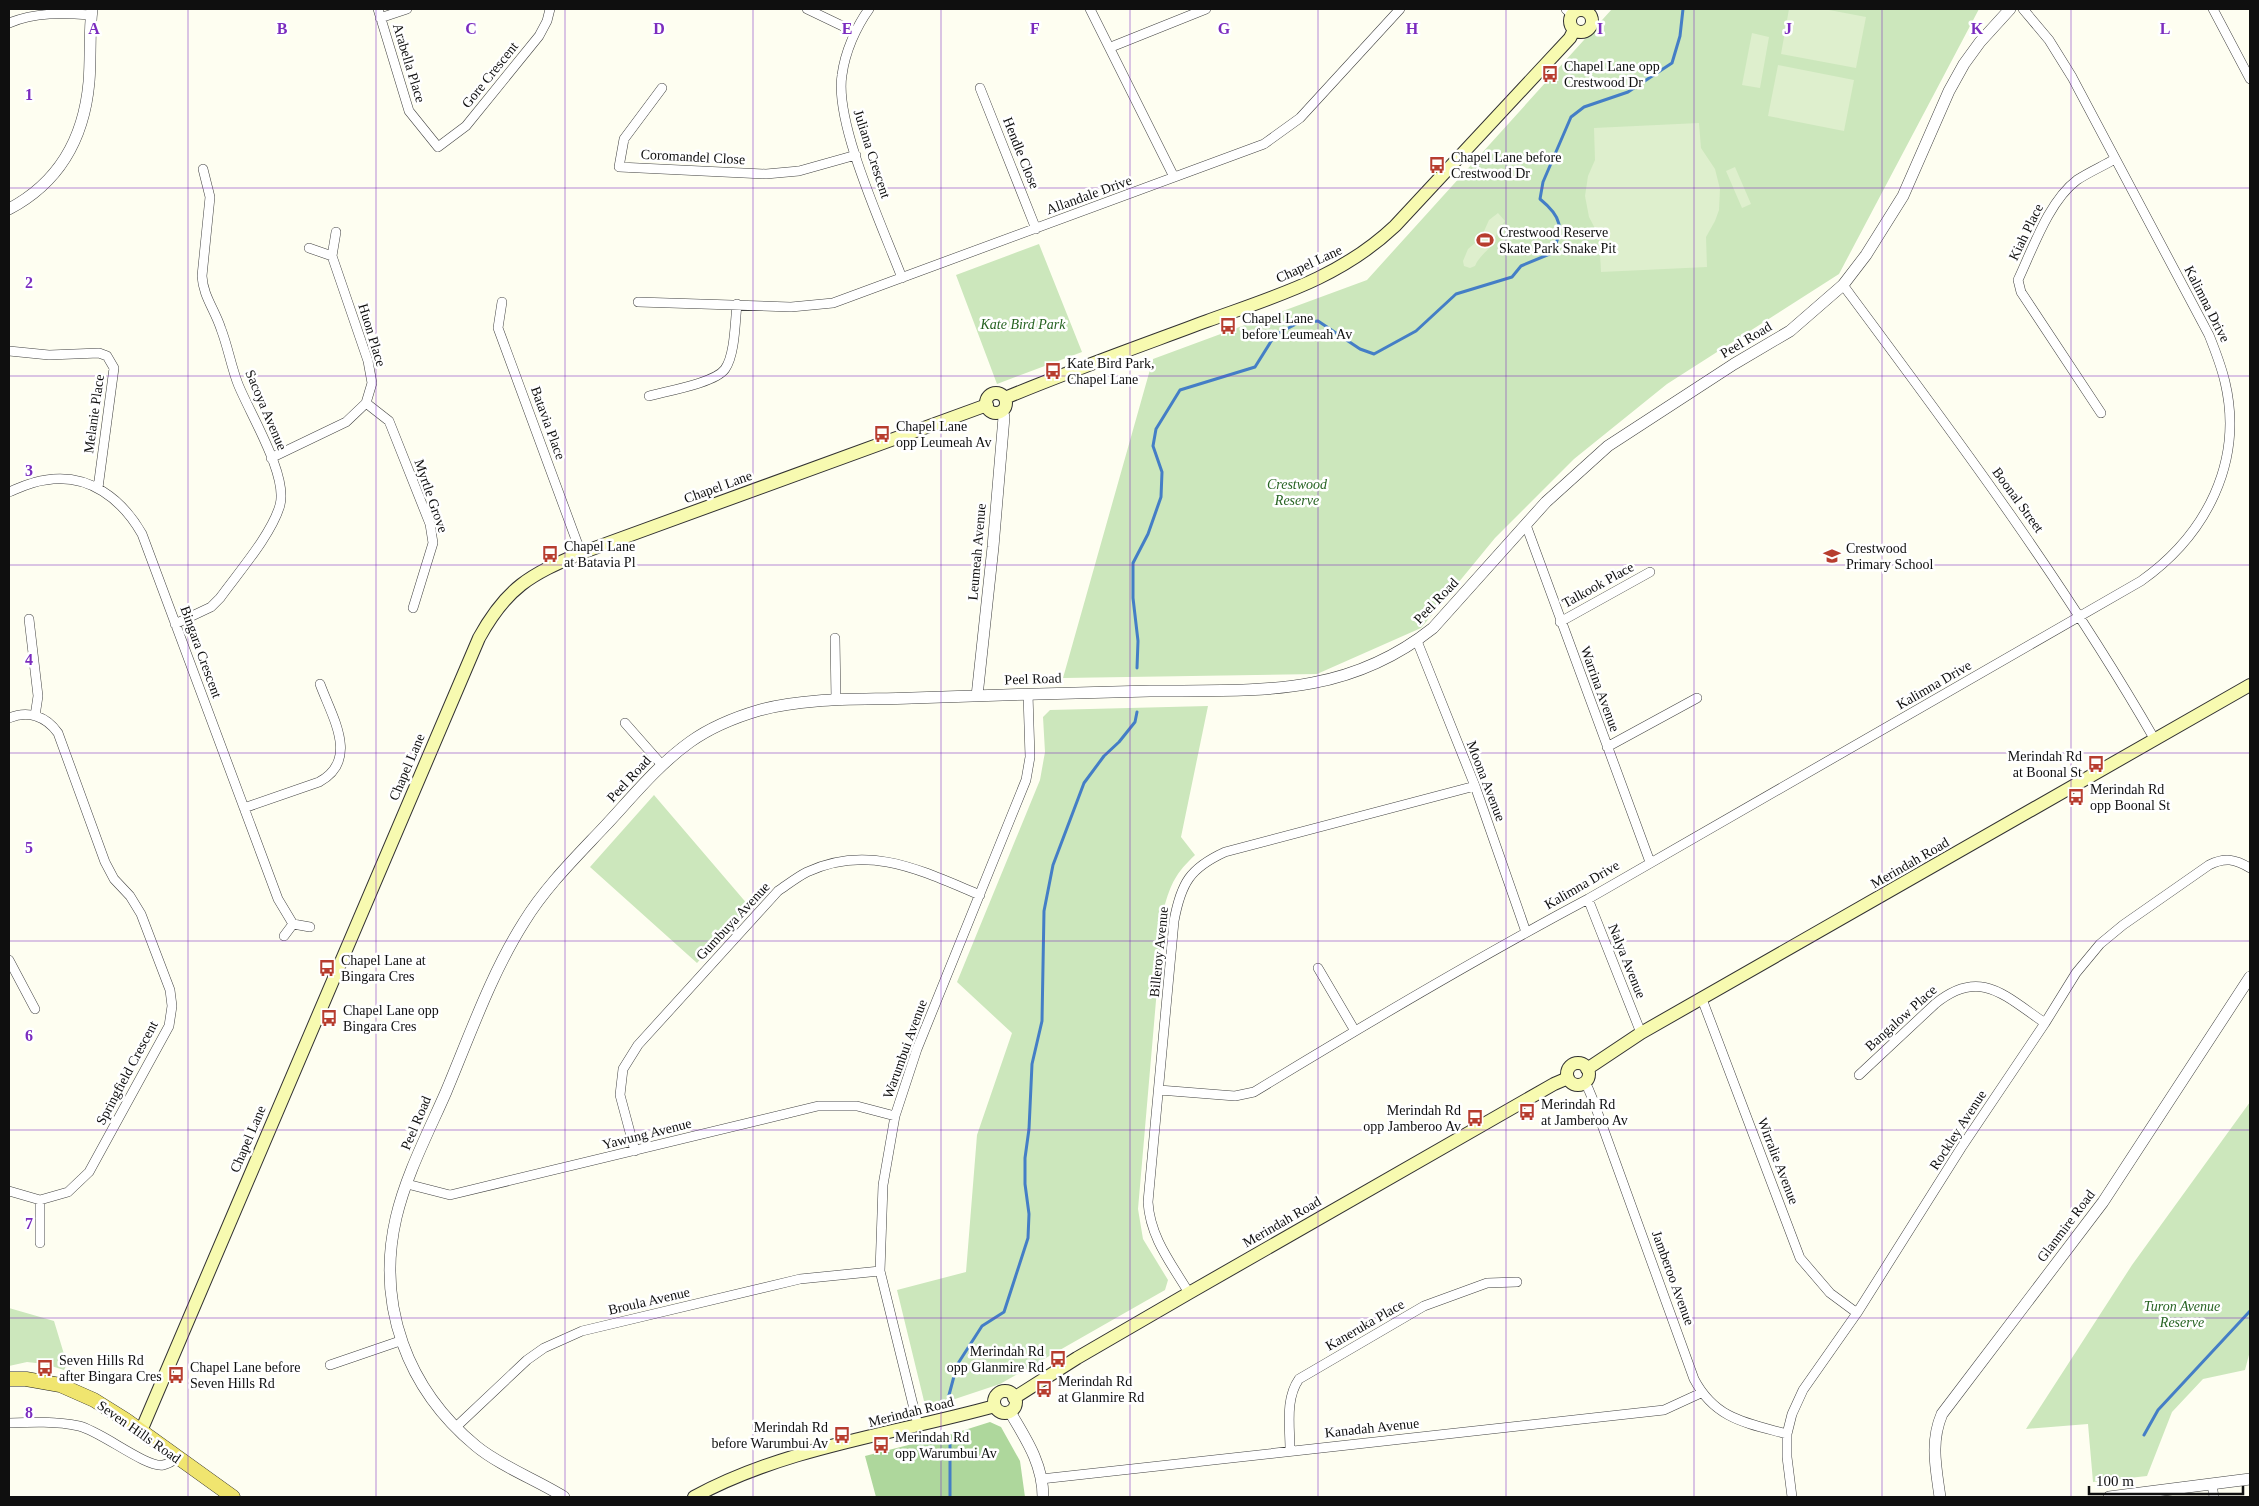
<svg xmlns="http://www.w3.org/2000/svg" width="2259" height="1506" viewBox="0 0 2259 1506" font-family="'Times New Roman',serif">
<rect width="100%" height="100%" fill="#fefef1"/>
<path fill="#cce7bc" d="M1612,9H1979L1839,274L1667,384L1574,459L1495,538L1421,628L1317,674L1063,678L1153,359L1367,280Z
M1039,244L1082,352L997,384L956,275Z
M1208,706L1181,837L1195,855C1176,873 1171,883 1164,908L1138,1209L1143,1239L1168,1280L1165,1290L1000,1384L934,1406L924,1401L897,1290L966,1272L977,1135L1012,1033L957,982L1040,780L1045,752L1043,717L1050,710Z
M654,795L749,906L697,963L590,867Z
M2250,1102V1351L2245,1370L2203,1379L2172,1412L2147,1476L2093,1482L2088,1424L2026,1429L2132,1265Z
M9,1308L54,1321L67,1364L64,1370L45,1364L27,1362L9,1366Z"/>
<path fill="#aed79c" d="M990,1422L1001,1427L1020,1461L1025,1497H876L865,1456L952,1434Z"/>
<path fill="#deefcd" d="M1789,9H1824L1866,17L1856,68L1781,54Z
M1752,33L1769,37L1760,88L1742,85Z
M1778,65L1854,80L1844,131L1768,116Z
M1699,123L1701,148L1715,169L1720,189L1719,210L1715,221L1706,237L1707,267L1601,272L1599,236L1589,217L1585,196L1588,176L1595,160L1594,128Z
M1735,167L1751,204L1742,208L1726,171Z
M1498,213L1505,221C1498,230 1497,233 1493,243C1488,251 1479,256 1475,266L1470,268L1464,266L1463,261L1468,249L1481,238L1489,220Z"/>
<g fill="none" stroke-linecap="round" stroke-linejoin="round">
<path stroke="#447ec6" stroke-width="3" d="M1137,668L1138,641L1133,598V563L1148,534L1161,497L1162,472L1153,446L1156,429L1180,390L1255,367L1275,335L1298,323L1318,321L1360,349L1374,354L1416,331L1456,294L1512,277L1521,266L1552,253C1564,228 1562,217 1540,199L1543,182L1571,117L1584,107L1628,92L1672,63L1680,36L1683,9
M949,1395L957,1365L982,1326L1004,1312L1028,1238L1029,1214L1025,1184V1158L1029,1129L1032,1064L1042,1021L1044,911L1053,865L1084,783L1104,756L1119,742L1135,722L1137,712
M2144,1435L2158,1410L2250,1311
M950,1445V1497"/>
<g stroke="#424242" stroke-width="10">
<path id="minor" d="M378,9L409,111L438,147L466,126L539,36L547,21L550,9
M807,9L855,32
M869,9C856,27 845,52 842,75C834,123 884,230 902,278
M1090,9L1174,177
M2213,9L2250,79
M380,18L407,9
M9,23C36,12 62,13 91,15
M1111,47L1206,9
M662,88L624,139L619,167L766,174L799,171L856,155
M980,88L1036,229
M309,248L332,256
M1843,285C1953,433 2063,580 2155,740
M502,302L498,328L581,553
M638,302L791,307L833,303L1264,144L1300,118L1400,9
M9,351L49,355L99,353L107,356L114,368L98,488
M649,396C667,391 715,383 725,369C735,355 735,322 737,304
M366,403L389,421L430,524L433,543L413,608
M2101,413L2021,292L2018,280C2033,248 2049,201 2077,180C2089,172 2103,166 2115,159
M271,458L346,422L366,403L372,383L368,361L332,256L336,232
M9,492C21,487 33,481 46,480C89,473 122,499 142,534L278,899L293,924L310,927
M1526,525L1650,862
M29,619L38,696L35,716
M1560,622L1650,572
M175,624L211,607L220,598C238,573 272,534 280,505C288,475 250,414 238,384C231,366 228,347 221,329C215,310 203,296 202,276L210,197L203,169
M835,638L836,700
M1417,641L1475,786L1526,932
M9,718C28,710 46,716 58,733L105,862L114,879L130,896L141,914L170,990L172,1006L169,1026L89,1172L68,1192L40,1200L9,1191
M625,723L662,765
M1607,747L1697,698
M244,808L319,782C360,760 332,717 320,684
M1588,899L1641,1033
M284,936L293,924
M9,960L35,1009
M1318,968L1355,1031
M1702,999L1800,1258L1830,1293L1857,1313
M1859,1075L1935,1004C1980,967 2005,996 2045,1023
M1583,1084L1588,1088L1593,1100L1694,1379C1715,1419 1746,1423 1787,1434
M1159,1090L1235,1096L1254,1092C1364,1025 1475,959 1588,899L2141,581C2206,535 2244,462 2225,382C2221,365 2215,350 2209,335L2072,77L2049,40L2023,9
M635,1151L620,1095L623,1069L638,1045L778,891C787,885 797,877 807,872C869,843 922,871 980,895
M407,1184L450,1195L818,1106H857L895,1116
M40,1200V1243
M1189,1293C1171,1263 1150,1237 1148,1202L1174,921C1181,883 1190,868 1225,852L1475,786
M330,1365L400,1341
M9,1423C32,1422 56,1421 79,1426C101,1431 146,1468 163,1465C168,1464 173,1461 177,1458
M918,1425L880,1271L883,1185L895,1116L917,1049L1026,780L1030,757L1028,694
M456,1427L527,1360L544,1348L582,1331L800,1279L880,1271
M1290,1450C1290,1426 1285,1399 1299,1379L1424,1306L1487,1283L1517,1282
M1041,1479L1664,1410L1701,1393
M2212,1485L2214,1497
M1792,1497L1787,1457V1434L1792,1414L1803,1390L1857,1313L1961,1148L2045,1023L2076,973L2100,944L2123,925L2209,865C2225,857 2235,859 2250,868"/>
</g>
<g stroke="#424242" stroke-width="12">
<path id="tertiary" d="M1567,9L1572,13
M9,209C60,182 84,138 89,82C91,58 89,33 92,9
M977,696L993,547L1004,417L1002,411
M1010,1412C1026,1439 1043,1464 1043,1497
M564,1497C537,1480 500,1466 476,1446C407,1389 376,1305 396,1218C406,1175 428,1133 446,1092C470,1035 491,974 524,922C546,886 577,856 606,825C633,796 658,765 690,742C711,727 736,717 760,710C808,697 862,700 912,698C991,695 1071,693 1150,691C1256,690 1345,698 1433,628L1546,502L1608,446L1734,364L1790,331L1843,285L1866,255L1903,196L1949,91L1964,64L1980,42L2010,9
M1940,1497C1936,1468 1930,1442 1942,1414L2103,1202L2250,977
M2109,1497L2250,1479"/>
</g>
<g stroke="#313131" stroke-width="14">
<path id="secondary" d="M1570 21a11 11 0 1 1 22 0a11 11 0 1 1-22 0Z
M986 403a10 10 0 1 1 20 0a10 10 0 1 1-20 0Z
M1005,398C1072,370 1140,346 1207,321C1276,296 1340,278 1395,226L1570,38L1574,30
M1567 1074a11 11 0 1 1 22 0a11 11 0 1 1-22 0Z
M1587,1069L1641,1033L2250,685
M994 1402a11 11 0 1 1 22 0a11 11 0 1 1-22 0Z
M1014,1398L1077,1358L1189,1293L1554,1084L1568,1078
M141,1431L479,638C507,587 530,575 581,553L987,405
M694,1497C786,1447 894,1434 995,1406"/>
</g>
<g stroke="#202020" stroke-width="15">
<path id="primary" d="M9,1379H26L60,1385L94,1400L126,1420L233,1497"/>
</g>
<use href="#minor" stroke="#fff" stroke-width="9"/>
<use href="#tertiary" stroke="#fff" stroke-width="11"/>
<use href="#secondary" stroke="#f7fab0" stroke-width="12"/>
<use href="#primary" stroke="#f0e56f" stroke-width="14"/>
</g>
<path fill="none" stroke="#7b2cbf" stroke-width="1" stroke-opacity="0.55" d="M188,9V1497M376,9V1497M565,9V1497M753,9V1497M941,9V1497M1130,9V1497M1318,9V1497M1506,9V1497M1694,9V1497M1882,9V1497M2071,9V1497M9,188H2250M9,376H2250M9,565H2250M9,753H2250M9,941H2250M9,1130H2250M9,1318H2250"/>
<defs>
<g id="bus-bare" transform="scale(1.35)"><path d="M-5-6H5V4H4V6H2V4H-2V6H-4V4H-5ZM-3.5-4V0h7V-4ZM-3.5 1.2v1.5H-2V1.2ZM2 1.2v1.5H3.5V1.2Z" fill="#b73d2e" stroke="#fff" stroke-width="2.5" paint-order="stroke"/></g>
<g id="stadium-bare" transform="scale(1.35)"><path d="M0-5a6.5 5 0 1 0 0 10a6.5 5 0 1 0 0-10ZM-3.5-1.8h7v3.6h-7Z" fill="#b73d2e" stroke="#fff" stroke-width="2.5" paint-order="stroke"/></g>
<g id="school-bare" transform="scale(1.35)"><path d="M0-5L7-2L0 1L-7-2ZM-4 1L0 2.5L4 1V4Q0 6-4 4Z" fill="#b73d2e" stroke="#fff" stroke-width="2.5" paint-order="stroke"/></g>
</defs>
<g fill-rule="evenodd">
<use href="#bus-bare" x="1550" y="74"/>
<use href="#bus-bare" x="1437" y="165"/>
<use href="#stadium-bare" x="1485" y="240"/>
<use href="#bus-bare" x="1228" y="326"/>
<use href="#bus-bare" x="1053" y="371"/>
<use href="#bus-bare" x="882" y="434"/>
<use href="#bus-bare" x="550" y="554"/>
<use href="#school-bare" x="1832" y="556"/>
<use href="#bus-bare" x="2096" y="764"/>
<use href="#bus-bare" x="2076" y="797"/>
<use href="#bus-bare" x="327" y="968"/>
<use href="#bus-bare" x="329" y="1018"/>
<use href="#bus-bare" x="1527" y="1112"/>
<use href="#bus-bare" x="1475" y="1118"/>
<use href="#bus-bare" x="1058" y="1359"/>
<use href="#bus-bare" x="45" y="1368"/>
<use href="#bus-bare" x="176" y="1375"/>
<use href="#bus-bare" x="1044" y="1389"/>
<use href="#bus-bare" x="842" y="1435"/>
<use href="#bus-bare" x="881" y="1445"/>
</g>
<g text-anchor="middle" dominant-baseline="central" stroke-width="5" stroke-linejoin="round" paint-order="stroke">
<g font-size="14" fill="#0f0f0f" stroke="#fff">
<text transform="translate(409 63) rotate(73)">Arabella Place</text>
<text transform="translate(490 75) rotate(-51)">Gore Crescent</text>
<text transform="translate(1021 153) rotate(68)">Hendle Close</text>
<text transform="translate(872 154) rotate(72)">Juliana Crescent</text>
<text transform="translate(693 157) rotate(3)">Coromandel Close</text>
<text transform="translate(1089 195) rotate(-20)">Allandale Drive</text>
<text transform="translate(2026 232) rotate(-64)">Kiah Place</text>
<text transform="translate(1309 264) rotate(-25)">Chapel Lane</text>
<text transform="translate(2207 304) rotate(63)">Kalimna Drive</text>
<text transform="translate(372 335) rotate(73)">Huon Place</text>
<text transform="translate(1746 340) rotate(-31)">Peel Road</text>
<text transform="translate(266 410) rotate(67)">Sacoya Avenue</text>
<text transform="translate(94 414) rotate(-82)">Melanie Place</text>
<text transform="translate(548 423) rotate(70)">Batavia Place</text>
<text transform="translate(718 487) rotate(-20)">Chapel Lane</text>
<text transform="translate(431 496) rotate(71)">Myrtle Grove</text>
<text transform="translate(2018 500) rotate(54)">Boonal Street</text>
<text transform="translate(977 552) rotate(-85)">Leumeah Avenue</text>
<text transform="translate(1598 585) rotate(-29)">Talkook Place</text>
<text transform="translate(1436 601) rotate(-46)">Peel Road</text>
<text transform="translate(201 652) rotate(70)">Bingara Crescent</text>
<text transform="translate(1033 679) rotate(-2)">Peel Road</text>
<text transform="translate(1934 685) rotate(-30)">Kalimna Drive</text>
<text transform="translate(1600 689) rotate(70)">Warrina Avenue</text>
<text transform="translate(407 767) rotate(-67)">Chapel Lane</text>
<text transform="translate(629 779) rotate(-47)">Peel Road</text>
<text transform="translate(1486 781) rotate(69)">Moona Avenue</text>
<text transform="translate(1910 863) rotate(-30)">Merindah Road</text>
<text transform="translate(1582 885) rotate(-30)">Kalimna Drive</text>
<text transform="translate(733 921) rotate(-47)">Gumbuya Avenue</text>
<text transform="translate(1159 952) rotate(-84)">Billeroy Avenue</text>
<text transform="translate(1627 961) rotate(68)">Nalya Avenue</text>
<text transform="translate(1901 1018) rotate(-42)">Bangalow Place</text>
<text transform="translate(905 1049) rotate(-70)">Warumbui Avenue</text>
<text transform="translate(127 1073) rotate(-62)">Springfield Crescent</text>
<text transform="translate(416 1123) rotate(-67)">Peel Road</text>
<text transform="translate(1958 1130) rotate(-57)">Rockley Avenue</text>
<text transform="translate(647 1134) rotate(-14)">Yawung Avenue</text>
<text transform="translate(248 1139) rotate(-67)">Chapel Lane</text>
<text transform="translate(1778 1161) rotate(69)">Wirralie Avenue</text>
<text transform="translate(1282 1222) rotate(-30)">Merindah Road</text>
<text transform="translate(2066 1226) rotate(-53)">Glanmire Road</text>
<text transform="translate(1673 1278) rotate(70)">Jamberoo Avenue</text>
<text transform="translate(649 1301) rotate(-13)">Broula Avenue</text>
<text transform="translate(1365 1325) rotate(-30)">Kaneruka Place</text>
<text transform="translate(911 1412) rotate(-14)">Merindah Road</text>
<text transform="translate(1372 1428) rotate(-6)">Kanadah Avenue</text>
<text transform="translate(139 1432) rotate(35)">Seven Hills Road</text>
</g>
<g font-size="14" fill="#0f0f0f" stroke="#fff" text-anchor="start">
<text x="1564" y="66">Chapel Lane opp<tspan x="1564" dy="16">Crestwood Dr</tspan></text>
<text x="1451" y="157">Chapel Lane before<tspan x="1451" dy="16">Crestwood Dr</tspan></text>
<text x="1499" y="232">Crestwood Reserve<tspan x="1499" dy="16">Skate Park Snake Pit</tspan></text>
<text x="1242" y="318">Chapel Lane<tspan x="1242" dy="16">before Leumeah Av</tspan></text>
<text x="1067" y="363">Kate Bird Park,<tspan x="1067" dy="16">Chapel Lane</tspan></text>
<text x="896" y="426">Chapel Lane<tspan x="896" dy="16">opp Leumeah Av</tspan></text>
<text x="564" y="546">Chapel Lane<tspan x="564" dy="16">at Batavia Pl</tspan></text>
<text x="1846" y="548">Crestwood<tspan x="1846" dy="16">Primary School</tspan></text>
<text x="2082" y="756" text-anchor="end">Merindah Rd<tspan x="2082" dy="16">at Boonal St</tspan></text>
<text x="2090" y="789">Merindah Rd<tspan x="2090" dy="16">opp Boonal St</tspan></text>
<text x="341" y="960">Chapel Lane at<tspan x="341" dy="16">Bingara Cres</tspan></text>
<text x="343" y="1010">Chapel Lane opp<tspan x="343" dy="16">Bingara Cres</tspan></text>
<text x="1541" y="1104">Merindah Rd<tspan x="1541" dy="16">at Jamberoo Av</tspan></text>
<text x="1461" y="1110" text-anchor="end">Merindah Rd<tspan x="1461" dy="16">opp Jamberoo Av</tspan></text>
<text x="1044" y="1351" text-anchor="end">Merindah Rd<tspan x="1044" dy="16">opp Glanmire Rd</tspan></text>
<text x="59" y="1360">Seven Hills Rd<tspan x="59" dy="16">after Bingara Cres</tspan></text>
<text x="190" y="1367">Chapel Lane before<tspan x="190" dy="16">Seven Hills Rd</tspan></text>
<text x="1058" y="1381">Merindah Rd<tspan x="1058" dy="16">at Glanmire Rd</tspan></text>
<text x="828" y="1427" text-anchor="end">Merindah Rd<tspan x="828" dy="16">before Warumbui Av</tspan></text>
<text x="895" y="1437">Merindah Rd<tspan x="895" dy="16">opp Warumbui Av</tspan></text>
</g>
<g font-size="14" font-style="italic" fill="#266322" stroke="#fff">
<text x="1023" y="324">Kate Bird Park</text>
<text x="1297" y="484">Crestwood<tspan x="1297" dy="16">Reserve</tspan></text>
<text x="2182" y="1306">Turon Avenue<tspan x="2182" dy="16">Reserve</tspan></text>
</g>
</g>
<g font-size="16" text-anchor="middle" font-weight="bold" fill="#7b2cbf" stroke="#fff" stroke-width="5" stroke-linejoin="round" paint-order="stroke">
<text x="94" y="34">A</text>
<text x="282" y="34">B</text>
<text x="471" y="34">C</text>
<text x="659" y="34">D</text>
<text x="847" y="34">E</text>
<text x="1035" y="34">F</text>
<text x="1224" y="34">G</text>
<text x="1412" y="34">H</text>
<text x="1600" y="34">I</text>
<text x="1788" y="34">J</text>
<text x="1977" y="34">K</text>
<text x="2165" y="34">L</text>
<text x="29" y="100">1</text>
<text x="29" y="288">2</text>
<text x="29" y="476">3</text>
<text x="29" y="665">4</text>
<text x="29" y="853">5</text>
<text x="29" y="1041">6</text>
<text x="29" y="1229">7</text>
<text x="29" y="1418">8</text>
</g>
<rect width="2259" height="1506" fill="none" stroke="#0f0f0f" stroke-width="20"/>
<path d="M2089 1486v8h154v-8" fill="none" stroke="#0f0f0f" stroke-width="2.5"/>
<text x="2096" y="1486" font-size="15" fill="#0f0f0f" stroke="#ffffff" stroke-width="4" paint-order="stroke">100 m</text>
</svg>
